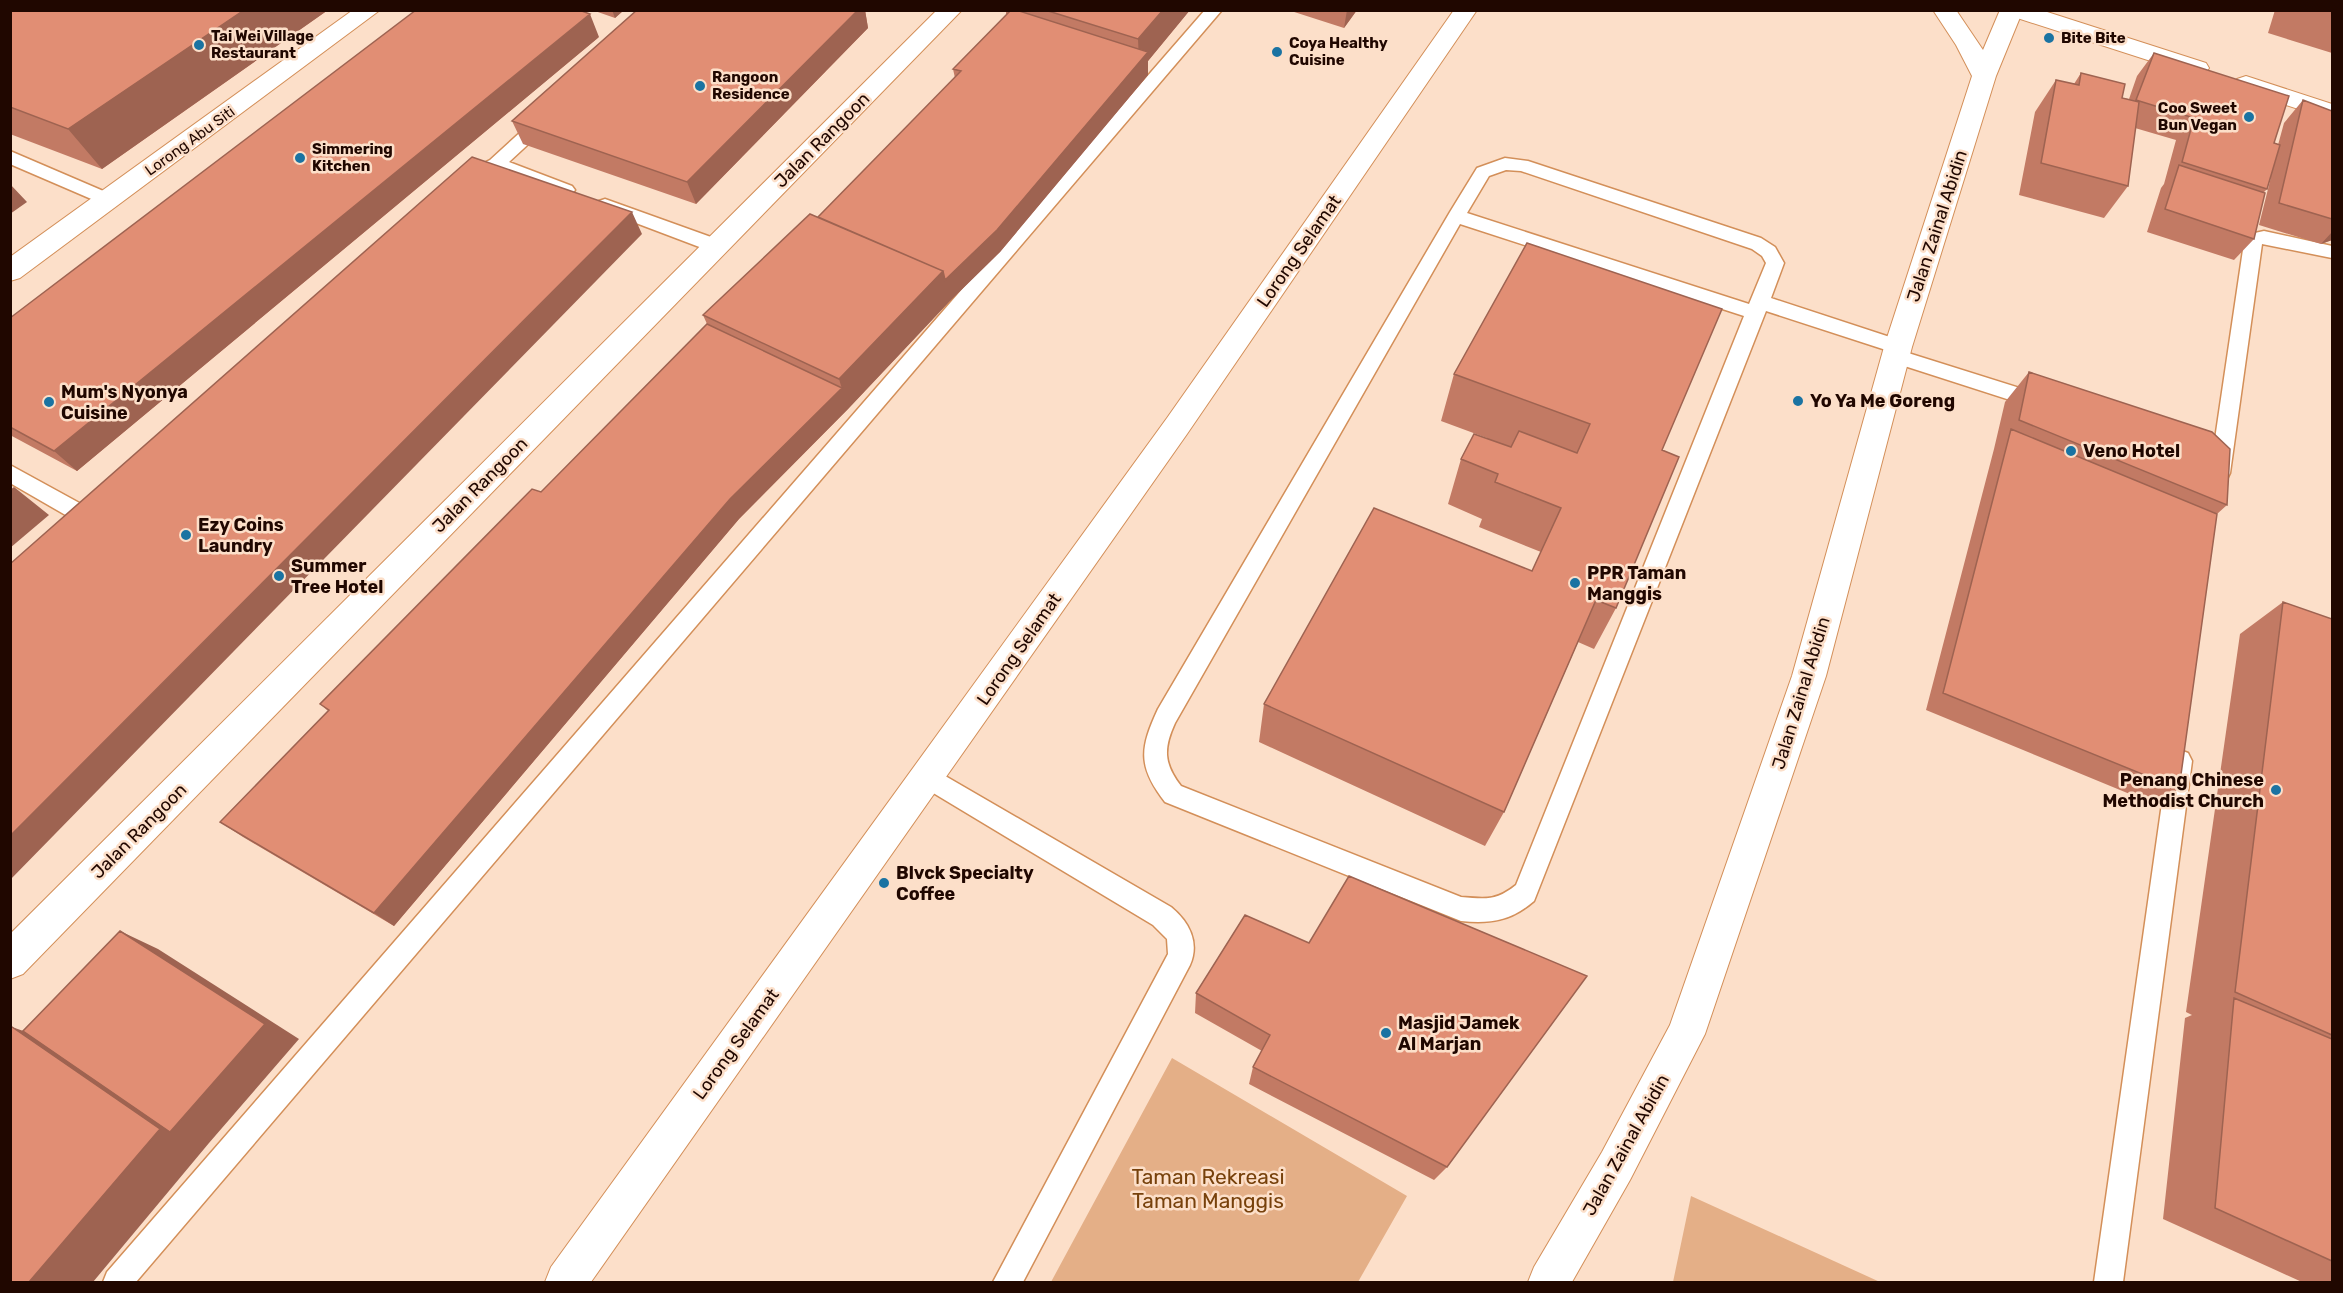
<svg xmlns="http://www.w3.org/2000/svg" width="2343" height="1293" viewBox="0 0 2343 1293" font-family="Rubik,sans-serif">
<rect width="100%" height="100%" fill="#fcdfc9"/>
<path fill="#e4af87" d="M1172,1058L1407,1196L1358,1282H1051Z
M1691,1196L1880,1282H1673Z"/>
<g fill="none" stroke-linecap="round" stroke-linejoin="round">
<g stroke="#d38f59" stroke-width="3">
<path id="lane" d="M1205,10H1222L136,1282H103L107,1272Z
M543,115L549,117L552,121L549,125L509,162L572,186L575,190L572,194H560L497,171L474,182H462L459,178L462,174L490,160L537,117Z
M10,151L115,196L118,200L115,204H103L10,164Z
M1505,158L1528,161L1761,238L1775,247L1784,263L1771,298L1905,342L1908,347L1905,352L2048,397L2051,402L2048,407L2041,410L1889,361L1886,356L1889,351L1766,311L1534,901C1511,921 1490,924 1461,921L1165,802C1137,766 1140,748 1158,709L1450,212L1477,168ZM1506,170L1521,171L1752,249L1762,256L1766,263L1749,304L1467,213L1489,176ZM1460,224L1744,316L1516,885C1496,901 1486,899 1461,897L1181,786C1164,764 1163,749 1175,723Z
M605,199L722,241L725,246L722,251L716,252L710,251L599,209L596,205L599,201Z
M2264,231L2332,246V258L2262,244L2230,473L2227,479L2220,481L2213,479L2210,473L2244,243L2250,234Z
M10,465L83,505L87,511L83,517L76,519L69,517L10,483Z
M2180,750L2188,753L2192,761L2123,1282H2094L2168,761L2172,753Z
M928,766L1171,907C1189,922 1200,942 1190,965L1023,1282H993L1168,954L1167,939L1153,925L920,785L916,777L920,769Z"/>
</g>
<g stroke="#d38f59" stroke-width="2">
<path id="street" d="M353,10H380L20,278L10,281V257Z
M937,10H962L23,974L10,979V934Z
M1454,10H1477L1187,434L591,1282H545L551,1267L1167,418Z
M1933,10H1956L1983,50L2000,10H2023L1996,76L1912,347L1826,676L1705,1034L1630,1180L1572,1282H1528L1534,1267L1602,1152L1670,1025L1792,676L1884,347L1972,76L1956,45Z"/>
</g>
<g stroke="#d38f59" stroke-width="2">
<path id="secondary" d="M2005,10H2041L2206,63L2209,68L2206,73L2197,76L2188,73L2008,15Z
M2246,76L2332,104V120L2237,89L2234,84L2237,79Z"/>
</g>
<use href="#lane" fill="#fff" fill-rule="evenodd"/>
<use href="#street" fill="#fff" fill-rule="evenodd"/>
<use href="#secondary" fill="#fff" fill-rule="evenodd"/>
</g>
<path fill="#c27a64" d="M10,10H328L102,169L10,134Z
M592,10H624L615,18Z
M637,10H865L868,28L696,204L523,144L512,121Z
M1006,10H1190L1148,61V75L1000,252L949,302L848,409L739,519L394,926L243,837L220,822L328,711L320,704L541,492L707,324L703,315L818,217L955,78L953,69L1006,16Z
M1288,10H1357L1344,28Z
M2275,10H2332V53L2268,33Z
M599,37L77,471L10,435V318Z
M2154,53L2274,143L2278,145L2284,123L2303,100L2332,111V240L2321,244L2259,225L2271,177L2267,189L2264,192L2254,239L2234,260L2147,232L2161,188L2164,184L2176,140L2135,128L2128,186L2104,218L2019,195L2035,112L2056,80L2074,84L2081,73L2122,98L2129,99L2137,76Z
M2029,372L2227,505L2217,514L2179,789L2154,804L1926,710L1994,449L2005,402Z
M1454,374L1662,450L1616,608L1594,649L1578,642L1504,812L1485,846L1259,742L1264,704L1532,571L1541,552L1479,527L1482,519L1448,504L1461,459L1487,438L1441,421Z
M2332,598V1282H2302L2163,1219L2185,1018L2192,1015L2186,1012L2240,634L2283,602L2331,619Z
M1245,915L1447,1167L1434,1180L1249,1084L1253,1067L1262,1051L1195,1013L1196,993Z"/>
<path fill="#9e6351" d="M244,10H328L102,169L68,129Z
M612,10H624L615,18Z
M858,10H865L868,28L696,204L687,182Z
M1163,10H1190L1148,61V75L1000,252L949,302L848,409L839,379L1139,62L1138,39Z
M1347,10H1357L1344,28Z
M590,14L599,37L77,471L54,451Z
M10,184L27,202L10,214Z
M632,212L642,234L10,880V836Z
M2332,232V240L2321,244Z
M842,388L848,409L739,519L394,926L374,913L730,499Z
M14,487L49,515L10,548V490Z
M120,931L158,949L299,1039L209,1143L93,1282H29L12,1027L66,1046Z"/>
<path fill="#e18e74" stroke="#9e6351" stroke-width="1.5" d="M10,10H244L68,129L10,107Z
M416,10H579L590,14L54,451L10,427V318Z
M637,10H858L687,182L512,121Z
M1011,10H1016L1148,52L997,230L945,280L943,271L818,217L961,71L953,69Z
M1045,10H1163L1138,39Z
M2154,53L2289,96L2274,143L2280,145L2267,189L2182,162L2194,118L2136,100Z
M2081,73L2125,84L2122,98L2139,102L2128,186L2041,163L2056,80L2079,85Z
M2303,100L2332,111V219L2279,203Z
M472,157L632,212L10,836V564Z
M2179,165L2265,193L2254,239L2165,209Z
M810,214L943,271L839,379L703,315Z
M1527,243L1722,309L1662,450L1679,457L1616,608L1596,600L1504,812L1264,704L1374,508L1532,571L1561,508L1495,482L1498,474L1461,459L1474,434L1511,447L1519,431L1577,453L1590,424L1454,374Z
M707,324L842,388L730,499L374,913L220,822L329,710L320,704L532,489L541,492Z
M2029,372L2212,432L2230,449L2227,505L2019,420Z
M2011,429L2217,514L2179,789L1943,693Z
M2283,602L2332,619V1035L2235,992Z
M1349,876L1587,976L1447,1167L1253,1067L1270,1035L1196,993L1245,915L1309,943Z
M120,931L265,1024L170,1132L23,1031Z
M2234,998L2332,1039V1261L2215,1208Z
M12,1027L160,1129L29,1282H10V1029Z"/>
<g fill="#1a73a2" stroke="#fcdfc9" stroke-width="2">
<circle cx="2049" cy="38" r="6"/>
<circle cx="199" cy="45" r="6"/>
<circle cx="1277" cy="52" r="6"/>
<circle cx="700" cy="86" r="6"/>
<circle cx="2249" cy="117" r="6"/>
<circle cx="300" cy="158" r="6"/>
<circle cx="1798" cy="401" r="6"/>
<circle cx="49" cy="402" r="6"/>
<circle cx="2071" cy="451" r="6"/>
<circle cx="186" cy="535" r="6"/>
<circle cx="279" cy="576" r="6"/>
<circle cx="1575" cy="583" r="6"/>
<circle cx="2276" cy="790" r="6"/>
<circle cx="884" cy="883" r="6"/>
<circle cx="1386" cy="1033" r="6"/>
</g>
<g text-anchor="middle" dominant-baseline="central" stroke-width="5" stroke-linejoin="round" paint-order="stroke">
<g font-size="15" font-weight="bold" fill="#200700" stroke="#fcdfc9" text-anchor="start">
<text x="211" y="36">Tai Wei Village<tspan x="211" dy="17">Restaurant</tspan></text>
<text x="2061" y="38">Bite Bite</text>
<text x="1289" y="43">Coya Healthy<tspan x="1289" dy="17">Cuisine</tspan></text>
<text x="712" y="77">Rangoon<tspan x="712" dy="17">Residence</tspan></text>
<text x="2237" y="108" text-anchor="end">Coo Sweet<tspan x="2237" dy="17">Bun Vegan</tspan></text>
<text x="312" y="149">Simmering<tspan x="312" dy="17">Kitchen</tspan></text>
</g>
<g font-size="15" fill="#200700" stroke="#fcdfc9">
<text transform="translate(190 141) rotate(-36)">Lorong Abu Siti</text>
</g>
<g font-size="18" fill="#200700" stroke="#fcdfc9">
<text transform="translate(822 140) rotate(-45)">Jalan Rangoon</text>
<text transform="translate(1937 226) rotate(-72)">Jalan Zainal Abidin</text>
<text transform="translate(1299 251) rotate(-55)">Lorong Selamat</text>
<text transform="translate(480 485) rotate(-45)">Jalan Rangoon</text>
<text transform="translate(1019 649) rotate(-55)">Lorong Selamat</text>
<text transform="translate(1801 693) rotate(-73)">Jalan Zainal Abidin</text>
<text transform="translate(139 831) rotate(-45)">Jalan Rangoon</text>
<text transform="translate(736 1044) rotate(-54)">Lorong Selamat</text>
<text transform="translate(1626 1145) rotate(-61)">Jalan Zainal Abidin</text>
</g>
<g font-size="18" font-weight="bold" fill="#200700" stroke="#fcdfc9" text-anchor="start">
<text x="61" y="392">Mum's Nyonya<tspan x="61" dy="21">Cuisine</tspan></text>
<text x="1810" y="401">Yo Ya Me Goreng</text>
<text x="2083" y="451">Veno Hotel</text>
<text x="198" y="525">Ezy Coins<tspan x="198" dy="21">Laundry</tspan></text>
<text x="291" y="566">Summer<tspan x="291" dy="21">Tree Hotel</tspan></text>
<text x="1587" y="573">PPR Taman<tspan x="1587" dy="21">Manggis</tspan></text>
<text x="2264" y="780" text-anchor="end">Penang Chinese<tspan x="2264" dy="21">Methodist Church</tspan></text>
<text x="896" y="873">Blvck Specialty<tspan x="896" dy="21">Coffee</tspan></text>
<text x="1398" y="1023">Masjid Jamek<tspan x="1398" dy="21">Al Marjan</tspan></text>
</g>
<g font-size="21" fill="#77410b" stroke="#fcdfc9">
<text x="1208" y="1176">Taman Rekreasi<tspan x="1208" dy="24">Taman Manggis</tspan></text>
</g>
</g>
<rect width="2343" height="1293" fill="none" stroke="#200700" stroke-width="24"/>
</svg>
